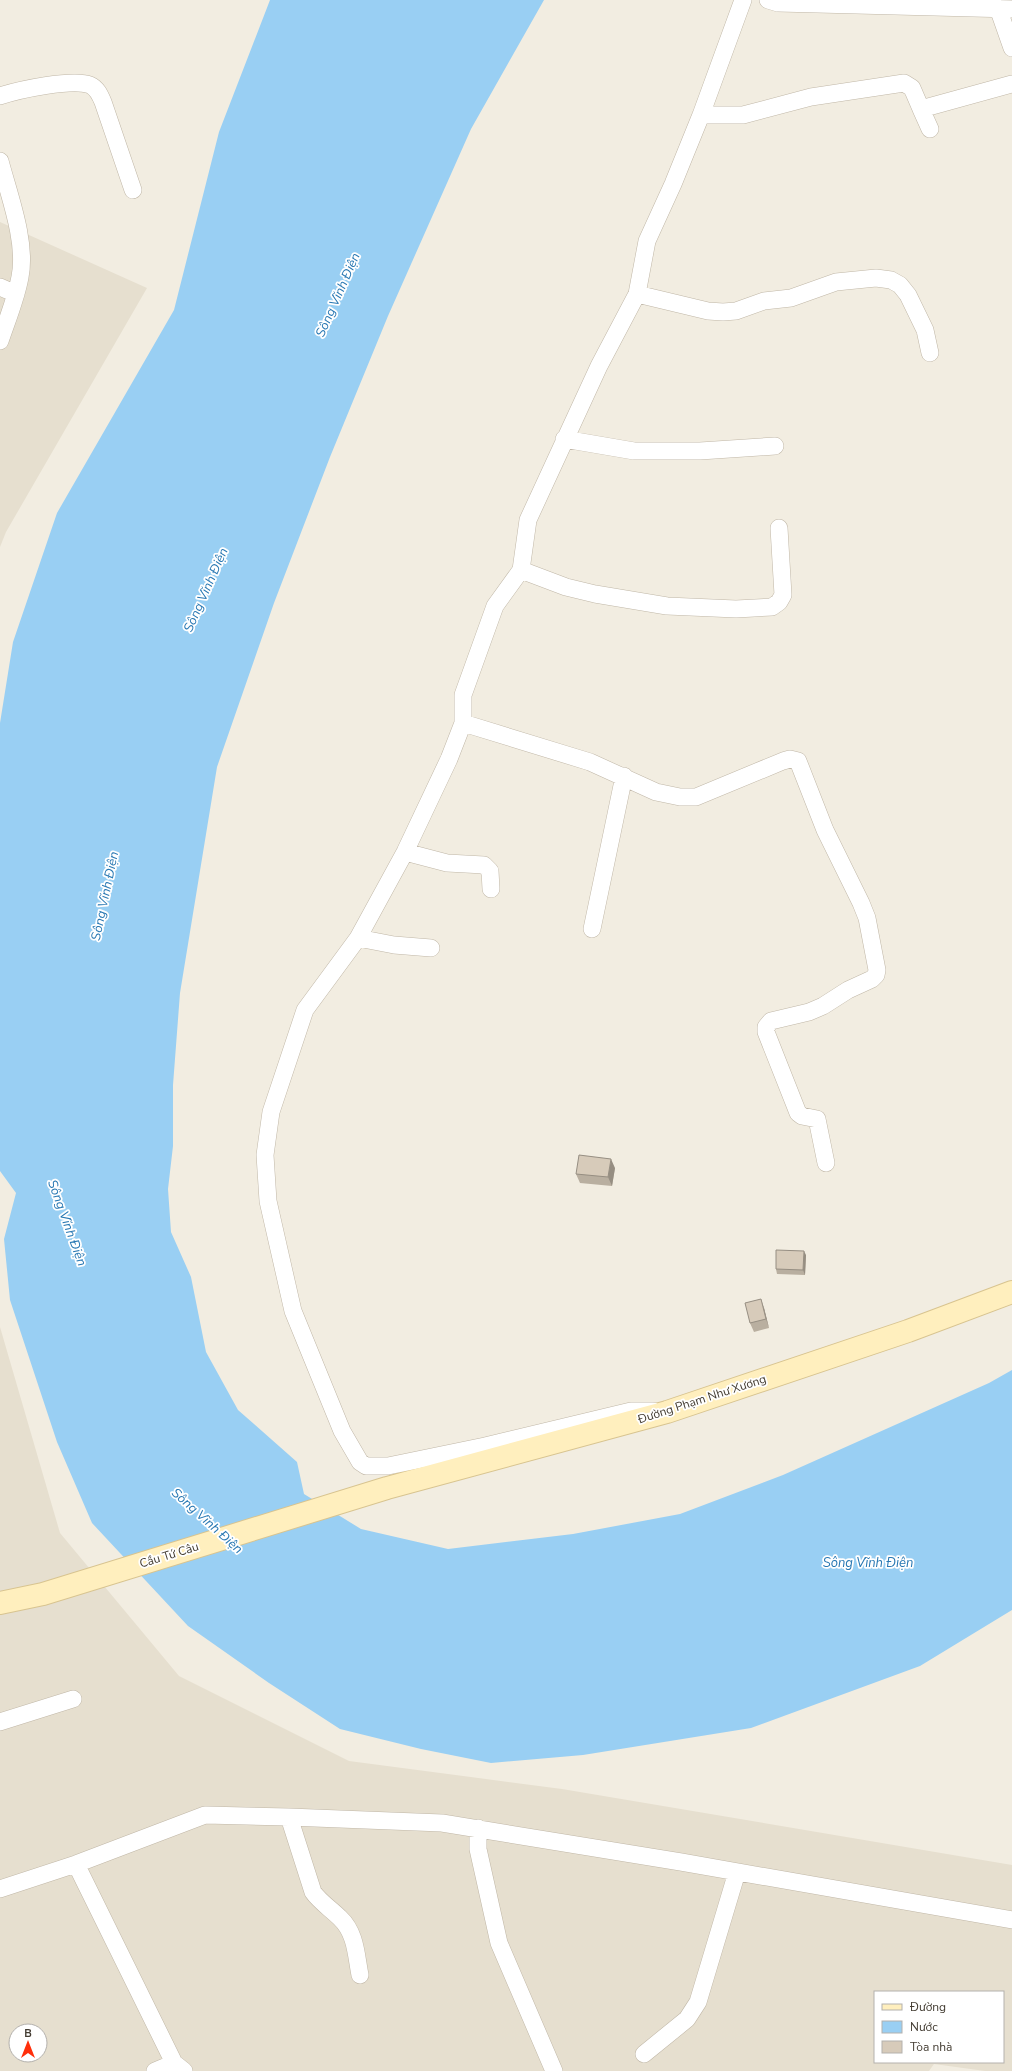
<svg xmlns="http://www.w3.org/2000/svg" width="1012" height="2071" viewBox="0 0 1012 2071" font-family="'Nunito Sans',sans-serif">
<rect width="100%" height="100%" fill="#f2ede1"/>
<path fill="#e6dfcf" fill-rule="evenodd" d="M0,222L147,288L6,532L0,547Z
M0,1327L60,1533L179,1676L349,1761L562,1789L1012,1865V2071H985L934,2064L929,2071H0ZM875,1992H1003V2062H875ZM16,2031H40V2055H16Z"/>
<path fill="#99cff3" d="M270,0H544L471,129L388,316L330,457L274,603L217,767L180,993L173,1085V1146L168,1189L171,1232L191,1277L206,1352L238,1410L297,1462L304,1494L361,1529L448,1549L573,1534L680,1514L783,1475L989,1383L1012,1370V1610L920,1666L751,1728L583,1755L491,1763L421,1749L340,1729L269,1683L188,1626L92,1523L57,1442L10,1300L4,1239L16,1193L0,1171V723L13,642L57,513L174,310L219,132Z"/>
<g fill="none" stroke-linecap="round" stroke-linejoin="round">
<g stroke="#c0b7a7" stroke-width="18">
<path id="minor" d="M768,0L778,3L1012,9
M998,8L1012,48
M0,96C18,90 73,78 90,85C97,88 100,95 103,102L133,190
M921,109L930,129
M701,115H743L811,97L904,83L912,88L921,109L1012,84
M0,161C9,195 27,242 20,277C16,299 7,320 0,341
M0,287L16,294
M637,294L708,311L723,312L736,311L764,301L791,298L836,282L876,278L891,280L900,285L908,295L925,330L930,353
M564,439L634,451H700L775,446
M521,570L566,587L595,594L667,606L736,609L772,607L779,602L783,595L779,528
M463,723L590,762L656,792L680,797H696L783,761L790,759L798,761L825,830L861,903L867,918L877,970L876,975L872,979L848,990L823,1006L809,1012L771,1021L766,1027V1032L798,1113L802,1116L817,1119L826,1163
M405,852L447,863L484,865L490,871L491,889
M592,929L624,776
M358,938L394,945L431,948
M653,1411H631L485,1446L388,1466H366L360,1462L342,1431L293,1311L268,1201L265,1155L271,1112L305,1010L358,938L405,852L449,759L463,723V695L495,606L521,570L528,520L599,366L637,294L647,241L673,184L701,115L743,0
M0,1722L73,1699
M289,1817L313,1892C320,1902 331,1909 340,1918C356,1933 356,1955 360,1975
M478,1828V1849L499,1943L554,2071
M76,1864L174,2063L184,2071
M0,1889L76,1864L205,1815L289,1817L442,1823L681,1862L1012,1920
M644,2054L687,2019L698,2002L737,1872
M155,2071L174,2063"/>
</g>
<g stroke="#d8c490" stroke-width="24">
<path id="secondary" d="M0,1603L43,1594L387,1488L667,1412L908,1331L1012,1292"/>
</g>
<use href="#minor" stroke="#fff" stroke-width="17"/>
<use href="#secondary" stroke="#ffefbe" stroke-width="22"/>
</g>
<path fill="#b9afa0" d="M615,1168L612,1186L580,1183L576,1174Z
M806,1255L805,1275L777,1274L776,1269Z
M764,1308L769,1328L754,1332L750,1323Z"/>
<path fill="#968e82" d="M611,1159L615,1168L612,1186L608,1177Z
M804,1251L806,1255L805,1275L803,1270Z
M761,1299L764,1308L769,1328L766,1319Z"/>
<path fill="#d7cbba" stroke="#968e82" d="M579,1155L611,1159L608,1177L576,1174Z
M776,1250L804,1251L803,1270L776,1269Z
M761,1299L766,1319L750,1323L745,1303Z"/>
<g text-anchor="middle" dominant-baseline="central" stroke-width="3.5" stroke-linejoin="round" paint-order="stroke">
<g font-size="12" fill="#433c32" stroke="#fff">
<text transform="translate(702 1399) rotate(-18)">Đường Phạm Như Xương</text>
<text transform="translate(169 1555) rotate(-17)">Cầu Tứ Câu</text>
</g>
<g font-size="13" font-style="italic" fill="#2878b3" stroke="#fff">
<text transform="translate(338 295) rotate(-66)">Sông Vĩnh Điện</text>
<text transform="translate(206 590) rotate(-66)">Sông Vĩnh Điện</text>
<text transform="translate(105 896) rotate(-78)">Sông Vĩnh Điện</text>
<text transform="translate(67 1223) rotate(70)">Sông Vĩnh Điện</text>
<text transform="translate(207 1521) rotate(42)">Sông Vĩnh Điện</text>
<text x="868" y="1563">Sông Vĩnh Điện</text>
</g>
</g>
<rect x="874" y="1991" width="130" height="72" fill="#ffffff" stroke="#b4b1ad"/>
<rect x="882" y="2004" width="20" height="6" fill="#ffefbe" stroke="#b4b1ad"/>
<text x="910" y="2011" font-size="12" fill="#433c32">Đường</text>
<rect x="882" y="2021" width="20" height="12" fill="#99cff3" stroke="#b4b1ad"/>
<text x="910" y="2031" font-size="12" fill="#433c32">Nước</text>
<rect x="882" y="2041" width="20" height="12" fill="#d7cbba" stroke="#b4b1ad"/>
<text x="910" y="2051" font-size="12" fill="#433c32">Tòa nhà</text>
<g transform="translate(28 2043)"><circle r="19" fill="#ffffff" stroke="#b4b1ad"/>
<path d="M0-3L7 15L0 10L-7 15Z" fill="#ff2f0b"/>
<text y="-6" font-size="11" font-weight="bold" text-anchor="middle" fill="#433c32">B</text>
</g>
</svg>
